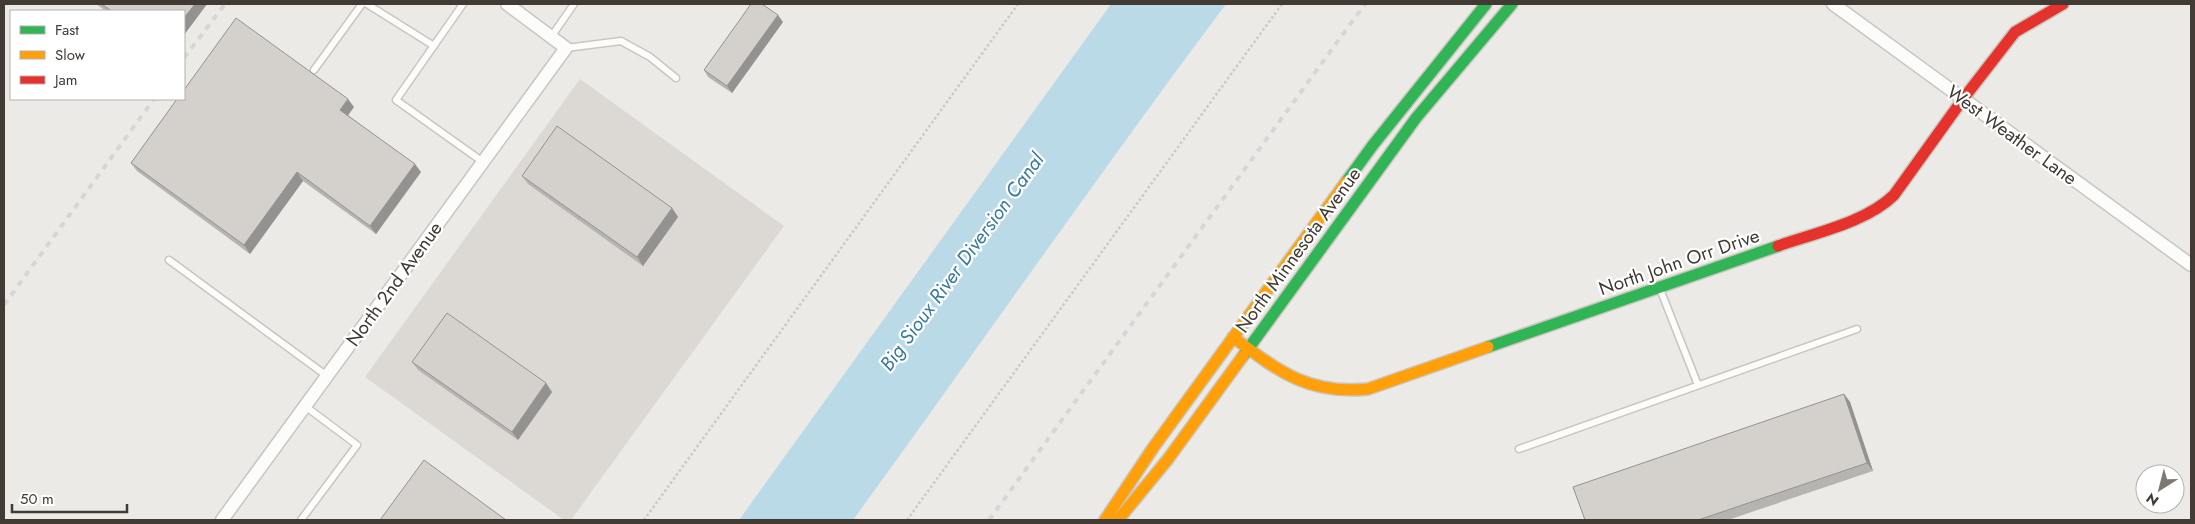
<svg xmlns="http://www.w3.org/2000/svg" width="2195" height="524" viewBox="0 0 2195 524" font-family="Jost,sans-serif">
<rect width="100%" height="100%" fill="#eceae6"/>
<path fill="#dcd9d4" d="M580,79L784,226L571,520H564L365,377Z"/>
<path fill="#badae7" d="M1111,4H1226C1099,174 978,348 853,520H739Z"/>
<g fill="none" stroke-linecap="round" stroke-linejoin="round">
<g stroke="#c9c6c2" stroke-width="9">
<path id="lane" d="M367,4L434,46
M463,4L396,100L483,162
M551,37L574,4
M566,48L621,41L650,57L676,78
M314,70L362,4
M169,260L327,376
M1660,289L1698,385
M1519,449L1857,329
M301,520L357,445L305,406"/>
</g>
<g stroke="#c9c6c2" stroke-width="15">
<path id="street" d="M1833,4L2191,265
M222,520L566,48L507,4"/>
</g>
<g stroke="#cac6be" stroke-width="14">
<path id="fast" d="M1346,182L1373,145L1486,4
M1488,347L1778,246
M1243,356L1416,118L1512,4"/>
</g>
<g stroke="#cac6be" stroke-width="14">
<path id="slow" d="M1233,337C1278,371 1308,395 1368,389L1488,347
M1105,520L1153,448L1346,182
M1118,520L1168,459L1243,356"/>
</g>
<g stroke="#cac6be" stroke-width="14">
<path id="jam" d="M1778,246C1815,233 1867,222 1894,195L1963,99L2015,32L2063,4"/>
</g>
<path stroke="#cbc9c6" stroke-width="2.5" stroke-dasharray="2.5 2.5" stroke-linecap="butt" d="M644,520L1018,4
M907,520L1282,4"/>
<use href="#lane" stroke="#fcfcfb" stroke-width="6"/>
<use href="#street" stroke="#fcfcfb" stroke-width="12"/>
<use href="#fast" stroke="#30b455" stroke-width="11"/>
<use href="#slow" stroke="#ff9f0a" stroke-width="11"/>
<use href="#jam" stroke="#e5322d" stroke-width="11"/>
<path stroke="#d7d6d6" stroke-width="4" stroke-dasharray="6 6" stroke-linecap="butt" d="M184,58L225,4
M4,305L154,99
M989,520L1365,4"/>
</g>
<path fill="#b6b4b0" d="M96,4H207L184,35V11H106Z
M783,22L732,93L708,77L704,70Z
M354,107L348,115L421,172L376,234L303,181L250,254L137,171L131,163Z
M522,176L672,208L678,217L643,266L528,184Z
M412,362L546,383L552,392L518,440L418,370Z
M1844,394L1850,402L1873,471L1728,520H1585Z"/>
<path fill="#949290" d="M195,4H207L184,35V18Z
M778,15L783,22L732,93L727,86Z
M348,99L354,107L346,118L340,110Z
M415,164L421,172L376,234L370,226Z
M297,172L303,181L250,254L244,245Z
M672,208L678,217L643,266L637,257Z
M546,383L552,392L518,440L512,432Z
M1844,394L1850,402L1873,471L1867,463Z"/>
<path fill="#d4d1cd" stroke="#949290" d="M101,4H195L184,18V11H112Z
M751,4H762L778,15L727,86L704,70Z
M236,18L348,99L340,110L415,164L370,226L297,172L244,245L131,163L177,99H184V90Z
M557,126L672,208L637,257L522,176Z
M447,313L546,383L512,432L412,362Z
M1844,394L1867,463L1698,520H1585L1573,487Z
M424,460L506,520H380Z"/>
<g text-anchor="middle" dominant-baseline="central" stroke-width="4.5" stroke-linejoin="round" paint-order="stroke">
<g font-size="19" fill="#413b34" stroke="#fff">
<text transform="translate(2012 135) rotate(36)">West Weather Lane</text>
<text transform="translate(1298 250) rotate(-54)">North Minnesota Avenue</text>
<text transform="translate(1679 262) rotate(-19)">North John Orr Drive</text>
<text transform="translate(394 284) rotate(-54)">North 2nd Avenue</text>
</g>
<g font-size="20" font-style="italic" fill="#387a99" stroke="#fff">
<text transform="translate(962 262) rotate(-54)">Big Sioux River Diversion Canal</text>
</g>
</g>
<rect width="2195" height="524" fill="none" stroke="#413b34" stroke-width="10"/>
<rect x="10" y="10" width="175" height="90" fill="#ffffff" stroke="#b3b1ae"/>
<rect x="20" y="26" width="25" height="8" fill="#30b455" stroke="#b3b1ae"/>
<text x="55" y="35" font-size="15" fill="#413b34">Fast</text>
<rect x="20" y="51" width="25" height="8" fill="#ff9f0a" stroke="#b3b1ae"/>
<text x="55" y="60" font-size="15" fill="#413b34">Slow</text>
<rect x="20" y="76" width="25" height="8" fill="#e5322d" stroke="#b3b1ae"/>
<text x="55" y="85" font-size="15" fill="#413b34">Jam</text>
<g transform="translate(2160 489) rotate(216)"><circle r="24" fill="#ffffff" stroke="#b3b1ae"/>
<path d="M0-4L9 19L0 12L-9 19Z" fill="#7d7872"/>
<text y="-8" font-size="14" font-weight="bold" text-anchor="middle" fill="#413b34">N</text>
</g>
<path d="M12 504v8h115v-8" fill="none" stroke="#413b34" stroke-width="2.5"/>
<text x="20" y="504" font-size="15" fill="#413b34" stroke="#ffffff" stroke-width="4" paint-order="stroke">50 m</text>
</svg>
